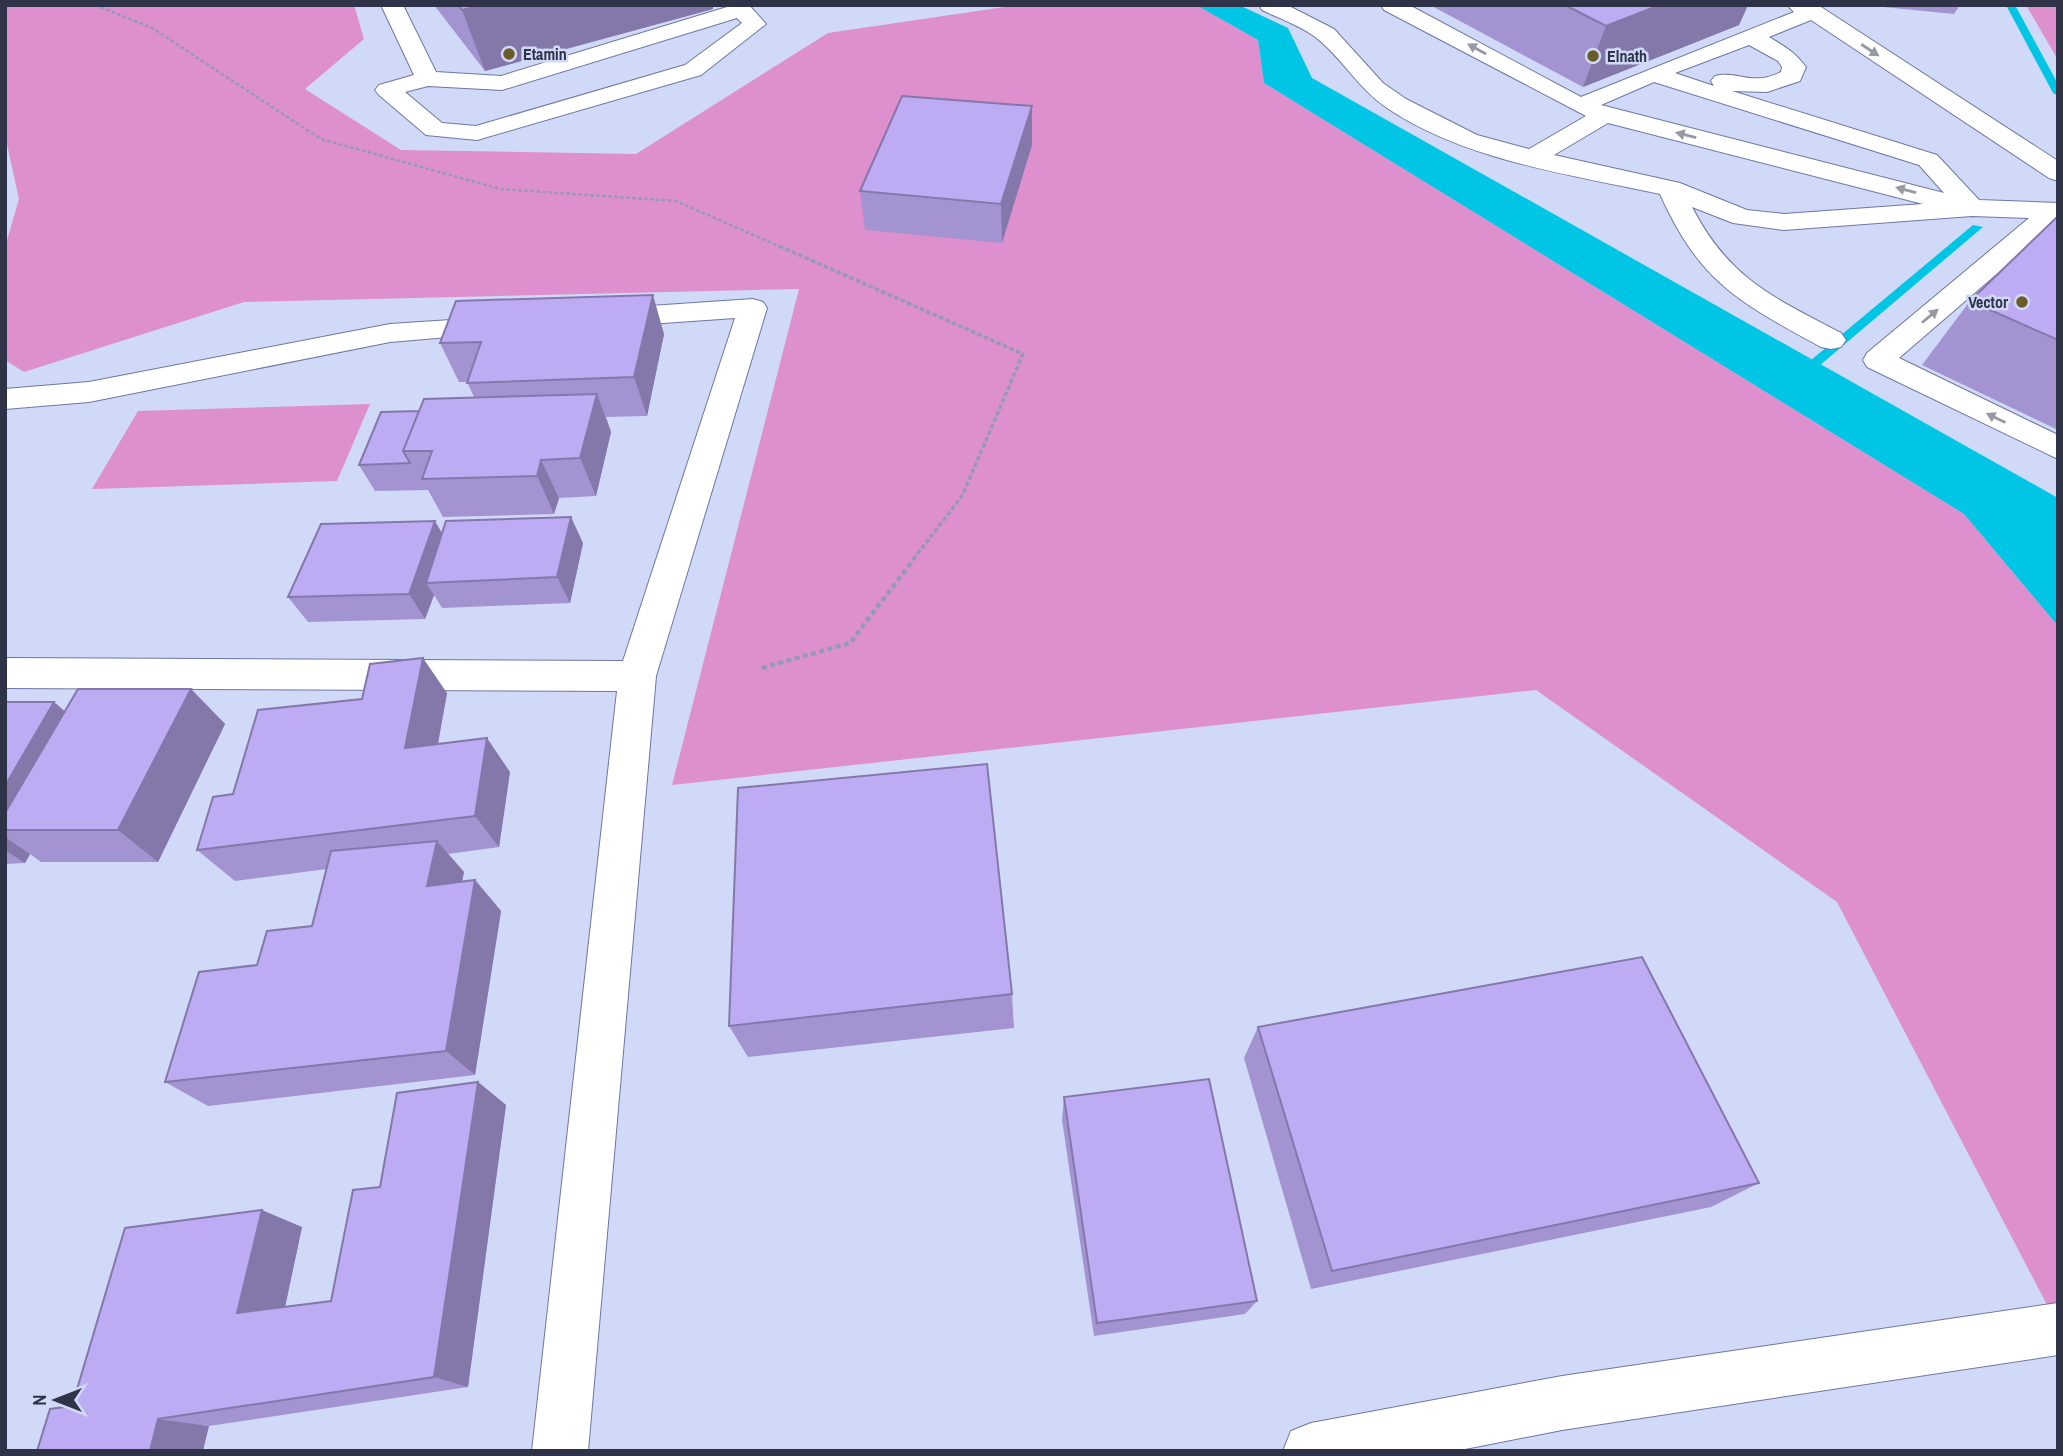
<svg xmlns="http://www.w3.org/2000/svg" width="2063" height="1456" viewBox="0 0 2063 1456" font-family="'Archivo Narrow',sans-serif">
<rect width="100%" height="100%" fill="#d1d9f8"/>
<path fill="#de8fcd" d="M5,5H354L364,39L305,89L401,150L636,154L828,33L1018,5H1196L1258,40L1264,83L1964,514L2058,626V1326L1837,902L1536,690L672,785L799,289L244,302L24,372L5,360V247L19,199L5,135Z
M2026,5H2058V60Z
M370,404L337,481L92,489L138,411Z"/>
<path fill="#00c5e5" d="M1196,5H1239L1288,28L1312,78L2058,498V626L1964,514L1264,83L1258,40Z"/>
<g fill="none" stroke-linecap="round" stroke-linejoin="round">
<path fill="#00c5e5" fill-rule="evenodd" d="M2006,5H2015L2058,84V96L2053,93Z
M1973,225L1983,227L1806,377H1798V371Z"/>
<g stroke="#6d77a5" stroke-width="2">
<path id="minor" d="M381,5H403L436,72L501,76L727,7L725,5H749L766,24L701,75L477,140L426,135L379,95L375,90L379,85L414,75ZM737,18L742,23L685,65L476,126L442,123L405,92L428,86L502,90Z
M1259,5H1287L1334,29L1383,83L1406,99L1477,135L1529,149L1586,116L1384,10L1381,5H1409L1581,97L1794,12L1787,5L1821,7L2058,161V181L2049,178L1811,20L1769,37C1784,46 1795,52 1806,67L1800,81L1767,92L1732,91L1937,155L1979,200L2058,203V221L1899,358L2058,435V459L1867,367L1863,360L1867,353L2029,218L1972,216L1784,230L1733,223L1692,207C1729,279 1773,297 1841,333L1846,340L1841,347L1831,349L1821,347C1739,302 1700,283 1660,194C1569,174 1466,161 1387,108C1359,89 1344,61 1319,40C1304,27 1280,19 1262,10ZM1749,45L1778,61L1782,67L1781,72C1751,87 1738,70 1715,76L1711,81L1714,86L1675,73ZM1654,82L1919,165L1944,193L1601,105ZM1608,123L1923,204L1784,214L1747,210L1680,183L1554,155Z
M753,299L763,302L767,308L656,676L588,1451H532L617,691L5,688V658L623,661L735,318L606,327L596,324L591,318L596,312L606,309Z
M497,317L507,320L512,326L507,332L390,342L89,402L5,409V389L89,382L390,324Z
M2058,1303V1355L1562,1430L1455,1451H1283L1291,1431L1311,1423L1562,1376Z"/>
</g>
<path stroke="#949ab5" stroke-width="2.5" stroke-dasharray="3.5 2.5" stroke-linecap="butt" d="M95,5L152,28L321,139L500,189L676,201L783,248"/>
<path stroke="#949ab5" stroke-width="3.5" stroke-dasharray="4.5 2.5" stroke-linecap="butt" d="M779,246L1023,354L962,496L912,561"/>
<path stroke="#949ab5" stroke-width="4.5" stroke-dasharray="5 3.5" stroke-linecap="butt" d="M762,668L850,643L914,559"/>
<use href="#minor" fill="#fff" fill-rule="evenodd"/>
</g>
<path fill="#a394d1" d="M434,5H713V9L485,71Z
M1430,5H1748L1739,25L1583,87Z
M1863,5H1960L1954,14Z
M1032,145L1002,243L865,230L860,191Z
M2058,216V430L1922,365L1970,301Z
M664,334L647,416L606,417L611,432L596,496L559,498L554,514L443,517L428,490L375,491L359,465L419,411L474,397L467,382H459L440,343Z
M442,533L583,543L570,603L442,608L434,595L425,619L308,622L288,597Z
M191,689L225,724L158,862H41L30,854L25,863L5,864V702L65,711Z
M447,693L438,744L510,772L499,847L448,854L464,872L462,882L475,880L501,911L475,1075L208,1106L165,1082L257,965L312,926L327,869L235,881L197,850L233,794Z
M1012,994L1014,1028L748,1057L729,1026Z
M1258,1027L1759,1183L1711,1207L1311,1289L1244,1058Z
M478,1082L506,1105L468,1387L209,1426L50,1409L72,1406L302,1227L285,1307L331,1301L380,1187Z
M1064,1097L1257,1301L1245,1314L1094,1336L1062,1120Z"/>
<path fill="#8478aa" d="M481,5H713V9L485,71L462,10Z
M1660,5H1748L1739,25L1583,87L1606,26Z
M1032,106V145L1002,243L1001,204Z
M653,295L664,334L647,416L634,377Z
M597,394L611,432L596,496L580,458Z
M541,460L559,498L554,514L537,476Z
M571,517L583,543L570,603L557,577Z
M435,521L450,547L426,583L434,595L425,619L409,594Z
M423,658L447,693L431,781L405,748Z
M191,689L225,724L158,862L118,830Z
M54,702L94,736L5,830V786Z
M487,738L510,772L499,847L475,816Z
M5,837L30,854L25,863L5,850Z
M437,841L464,872L455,916L427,886Z
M475,880L501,911L475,1075L446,1051Z
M478,1082L506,1105L468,1387L434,1377Z
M262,1210L302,1227L281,1326L237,1313Z
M158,1419L209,1426L203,1451H150Z"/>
<path fill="#bdacf3" stroke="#8478aa" stroke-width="2" d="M459,5H481L462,10Z
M1565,5H1660L1606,26Z
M902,96L1032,106L1001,204L860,191Z
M2058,216V340L1970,301Z
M653,295L634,377L467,383L481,342L440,343L456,301Z
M597,394L580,458L541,460L537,476L422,479L432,451H403L424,399Z
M419,411L403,451L410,463L359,465L381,412Z
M571,517L557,577L426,583L446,521Z
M435,521L409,594L288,597L321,524Z
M423,658L405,748L487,738L475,816L197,850L213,797L233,794L258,710L362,699L370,664Z
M78,689H191L118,830H5V813Z
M5,702H54L5,786Z
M987,764L1012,994L729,1026L738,788Z
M437,841L427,886L475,880L446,1051L165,1082L199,972L257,965L267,931L312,926L331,851Z
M1642,957L1759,1183L1332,1271L1258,1027Z
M1209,1079L1257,1301L1097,1323L1064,1097Z
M478,1082L434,1377L158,1419L150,1451H37L50,1409L72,1406L125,1228L262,1210L237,1313L331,1301L353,1190L380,1187L397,1093Z"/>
<defs><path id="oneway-solid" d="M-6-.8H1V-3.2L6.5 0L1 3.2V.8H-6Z" transform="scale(1.75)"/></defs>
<g fill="#9799a3">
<use href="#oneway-solid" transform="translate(1477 49) rotate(-151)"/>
<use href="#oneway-solid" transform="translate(1870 50) rotate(33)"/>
<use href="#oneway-solid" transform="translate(1686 135) rotate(-166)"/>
<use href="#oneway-solid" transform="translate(1906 190) rotate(-165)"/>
<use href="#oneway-solid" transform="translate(1930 316) rotate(-40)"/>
<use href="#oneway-solid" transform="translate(1996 418) rotate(-154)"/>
</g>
<g fill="#695c29" stroke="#d1d9f8" stroke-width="2.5">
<circle cx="509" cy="54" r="7"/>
<circle cx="1593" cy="56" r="7"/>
<circle cx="2022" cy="302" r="7"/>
</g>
<g text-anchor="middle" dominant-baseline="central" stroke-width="5" stroke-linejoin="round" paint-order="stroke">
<g font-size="16" font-weight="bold" fill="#2f3347" stroke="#d1d9f8" text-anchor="start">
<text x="523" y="54">Etamin</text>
<text x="1607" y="56">Elnath</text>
<text x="2008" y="302" text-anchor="end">Vector</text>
</g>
</g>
<rect width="2063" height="1456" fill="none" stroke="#2f3347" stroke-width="14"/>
<g transform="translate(56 1400) rotate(270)" stroke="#d1d9f8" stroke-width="5" paint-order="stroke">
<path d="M0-5L12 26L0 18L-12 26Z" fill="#2f3347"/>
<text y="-10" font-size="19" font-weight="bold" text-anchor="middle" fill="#2f3347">N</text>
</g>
</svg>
